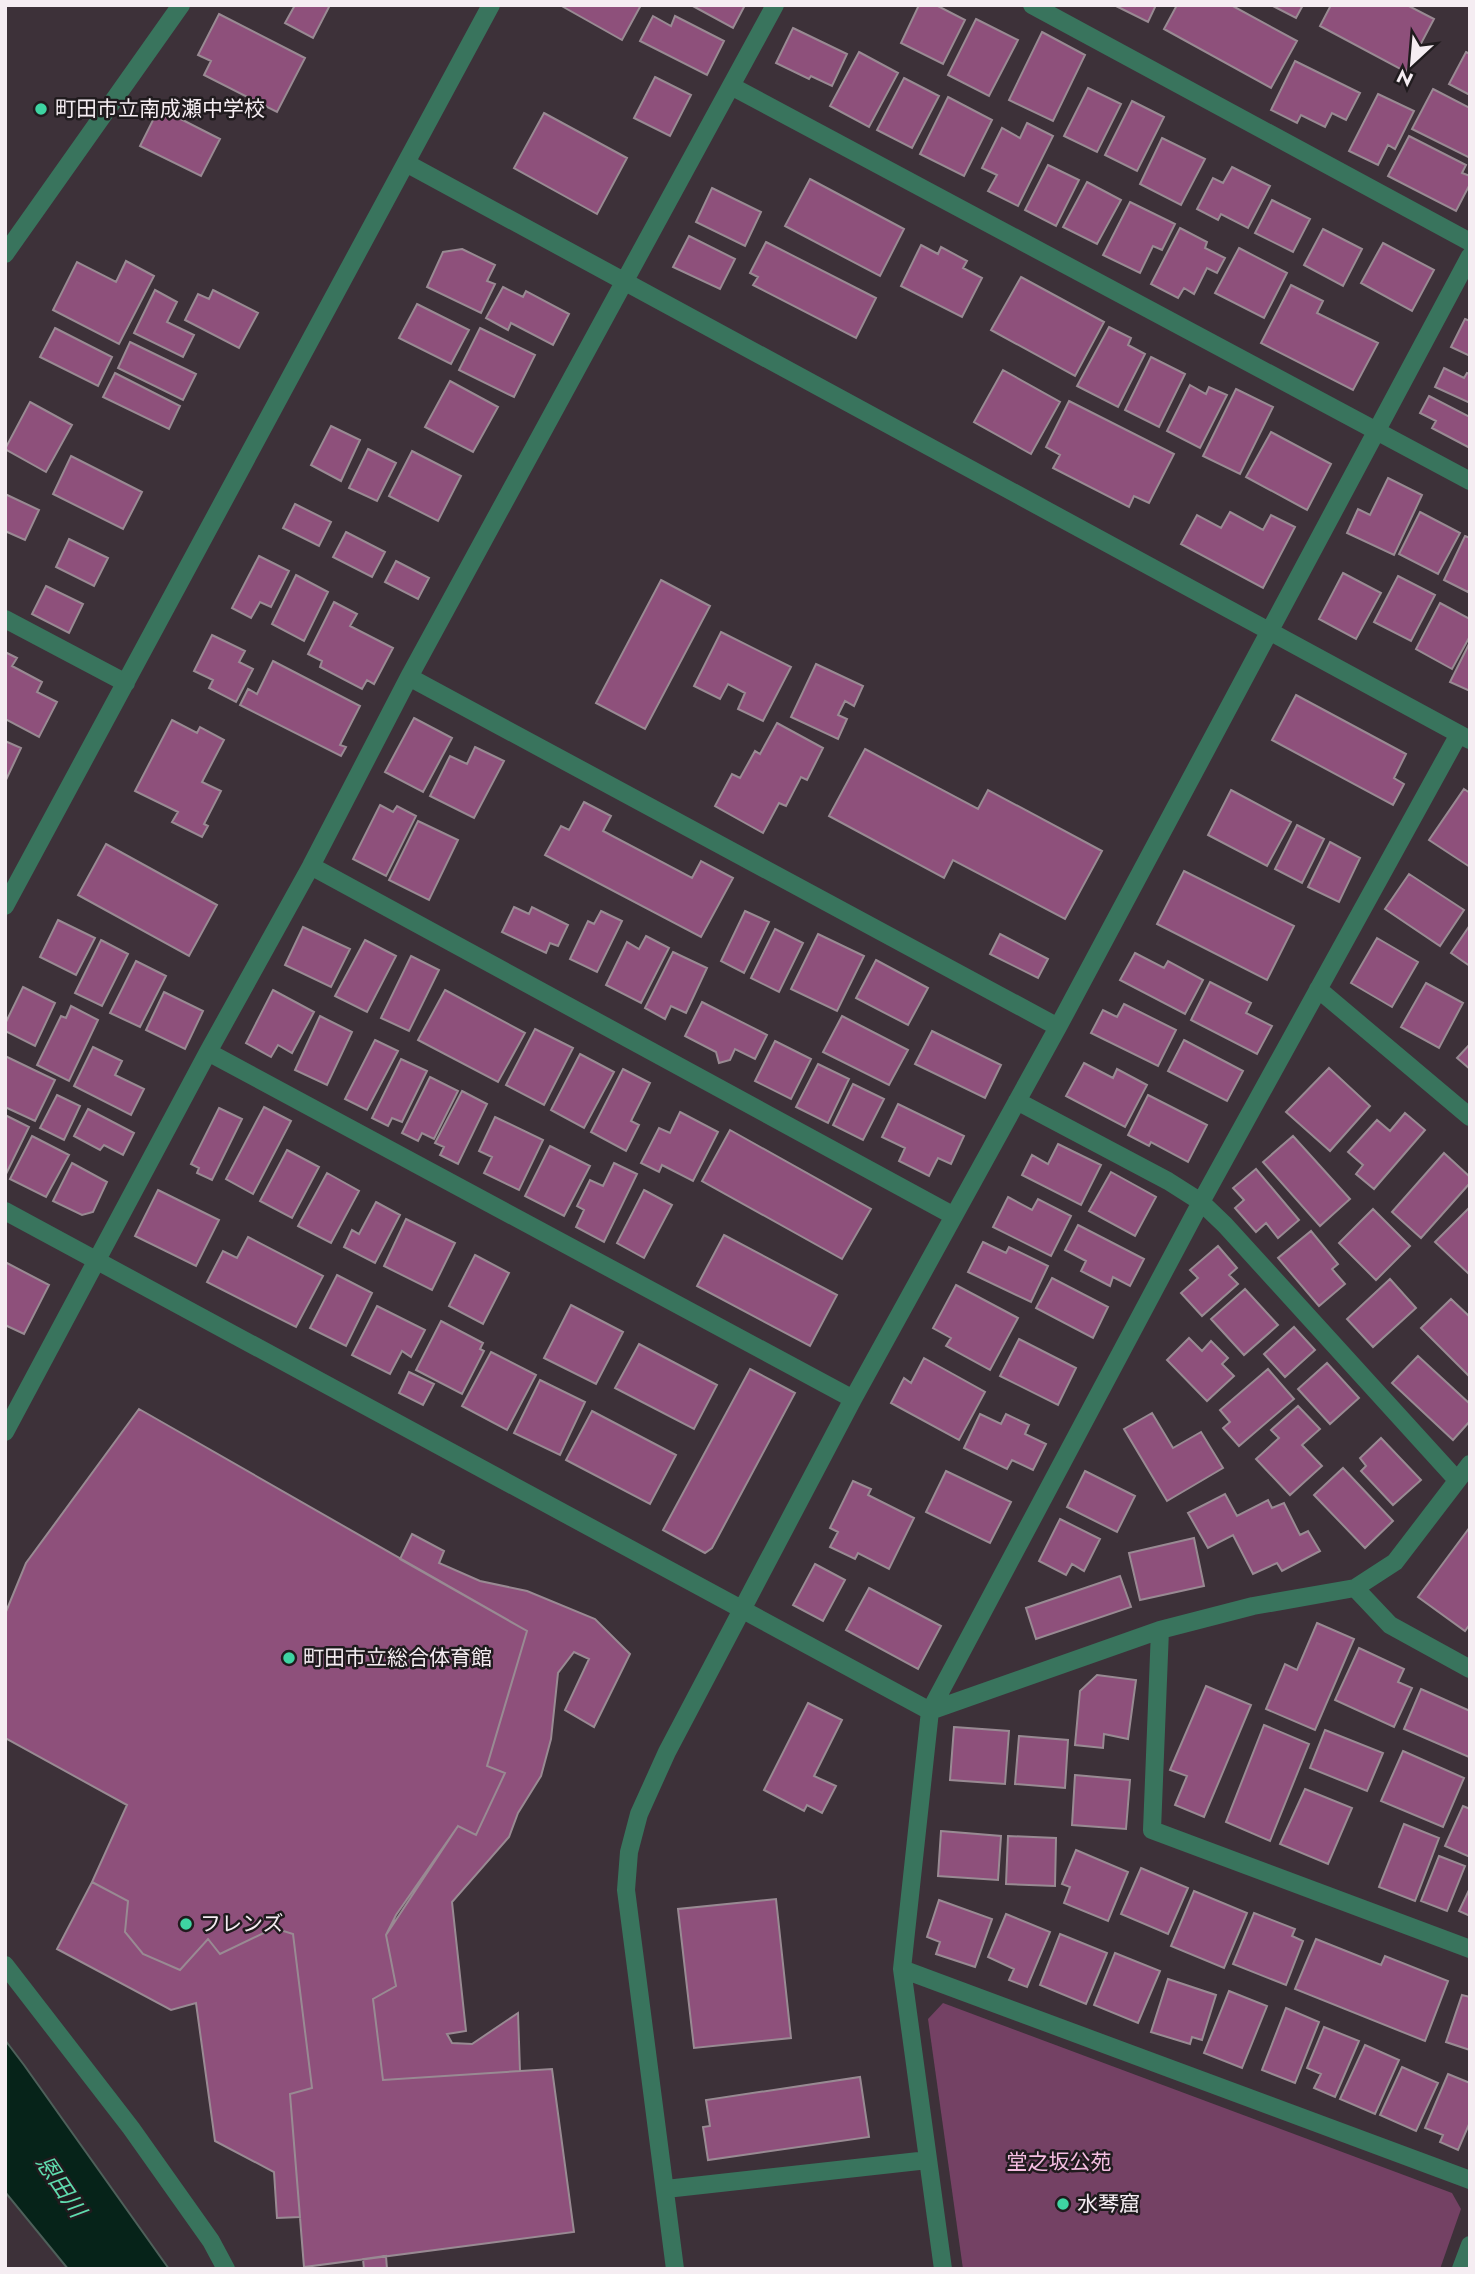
<svg xmlns="http://www.w3.org/2000/svg" width="1475" height="2274" viewBox="0 0 1475 2274" font-family="Jost,'Noto Sans JP',sans-serif">
<rect width="100%" height="100%" fill="#3d3139"/>
<path fill="#744164" d="M943,2003L1452,2193L1461,2209L1440,2269H963L928,2019Z"/>
<path fill="#062319" stroke="#4e605a" stroke-width="2" d="M5,2040L24,2065L169,2269H68L5,2192Z"/>
<path fill="#8e507b" stroke="#998a93" stroke-width="2" d="M295,5H330L313,38L285,23Z
M560,5H641L622,40Z
M691,5H745L733,28Z
M919,5H936L965,20L943,64L901,43Z
M1114,5H1156L1148,22Z
M1177,5H1231L1297,41L1271,88L1164,29Z
M1271,5H1303L1296,18Z
M1331,5H1407L1434,19L1406,72L1320,26Z
M219,14L305,58L277,112L204,75L211,61L198,55Z
M653,16L671,26L675,16L724,41L707,75L640,41Z
M976,19L1018,40L989,96L948,75Z
M793,28L847,54L832,86L811,76L809,79L776,63Z
M1042,32L1085,55L1053,121L1009,100Z
M859,52L898,73L869,127L830,106Z
M1466,52L1470,54V95L1449,84Z
M1295,61L1360,93L1346,120L1332,113L1325,127L1301,115L1297,123L1271,110Z
M655,77L691,95L670,136L634,118Z
M904,78L939,96L912,148L877,130Z
M1088,88L1121,104L1097,152L1064,136Z
M1433,89L1470,108V158L1412,129Z
M1378,94L1414,111L1395,149L1388,145L1378,165L1349,151Z
M948,97L992,120L964,176L920,154Z
M1132,101L1164,117L1137,171L1105,155Z
M159,108L220,139L201,176L140,146Z
M544,113L627,158L597,214L514,168Z
M1027,123L1053,136L1018,206L988,191L997,175L982,168L1002,128L1020,138Z
M1409,136L1466,165L1462,173L1470,176V184L1456,211L1388,176Z
M1162,138L1205,159L1181,205L1140,184Z
M1048,165L1079,180L1056,226L1025,210Z
M1232,167L1270,186L1248,228L1221,214L1218,220L1197,209L1213,178L1223,183Z
M810,179L904,229L880,276L785,226Z
M1087,182L1121,200L1097,244L1063,227Z
M712,188L761,212L745,246L696,222Z
M1272,200L1310,219L1293,252L1255,233Z
M1130,202L1175,224L1162,250L1153,246L1140,273L1103,255Z
M1180,228L1207,242L1205,248L1225,258L1217,273L1207,268L1194,294L1184,288L1178,298L1151,284Z
M1323,229L1362,249L1343,286L1304,265Z
M689,236L735,259L720,289L673,267Z
M766,242L876,298L856,338L753,285L758,277L750,273Z
M1383,243L1434,270L1412,311L1361,283Z
M921,245L938,254L941,247L967,261L963,268L982,278L962,317L901,286Z
M1239,248L1287,273L1264,318L1215,293Z
M462,249L495,265L487,281L495,284L481,313L427,287L443,252Z
M126,261L154,276L119,344L53,310L77,262L116,282Z
M1021,277L1104,322L1075,376L991,330Z
M1291,285L1323,301L1317,313L1378,343L1353,390L1261,343Z
M503,287L523,297L526,291L569,314L553,345L511,323L508,330L486,318Z
M155,290L177,302L167,322L194,335L183,357L134,333Z
M213,290L258,313L239,348L185,320L198,294L209,299Z
M417,304L469,330L451,364L399,338Z
M1465,319L1470,321V356L1451,347Z
M1109,327L1131,338L1128,345L1145,354L1118,407L1077,386Z
M55,328L112,357L98,386L40,357Z
M480,328L535,355L514,397L459,370Z
M130,342L196,374L183,400L118,368Z
M1151,357L1185,374L1159,427L1125,410Z
M1444,368L1464,378L1467,373L1470,374V403L1435,387Z
M1003,370L1060,402L1031,454L974,422Z
M115,373L180,406L169,429L103,397Z
M450,381L498,407L473,452L425,427Z
M1190,385L1206,394L1209,387L1227,395L1200,448L1167,431Z
M1236,389L1273,407L1240,474L1203,456Z
M1429,396L1470,417V448L1432,428L1436,421L1420,413Z
M1069,401L1174,454L1149,503L1134,496L1129,507L1053,468L1060,455L1046,447Z
M30,402L72,425L46,472L5,449Z
M331,426L360,440L341,481L311,465Z
M1271,432L1331,464L1307,510L1246,477Z
M368,449L396,463L377,501L349,488Z
M412,451L461,476L438,521L389,496Z
M71,456L142,492L123,529L53,494Z
M1388,478L1422,495L1394,555L1347,533L1358,509L1370,515Z
M5,494L39,510L25,540L5,531Z
M295,504L331,522L319,546L283,528Z
M1230,512L1263,530L1271,515L1295,527L1263,588L1181,544L1197,515L1221,528Z
M1420,512L1460,533L1438,574L1399,554Z
M346,532L385,552L372,577L333,557Z
M1465,536L1470,538V587L1468,592L1444,580Z
M69,539L108,558L94,586L56,567Z
M259,556L289,571L271,607L260,602L251,618L232,608Z
M396,561L429,578L418,599L385,582Z
M1343,573L1381,593L1356,639L1319,619Z
M296,575L328,592L304,641L272,624Z
M1398,576L1435,595L1411,641L1374,622Z
M661,580L710,606L645,729L596,703Z
M46,586L83,604L69,633L32,614Z
M334,602L357,614L350,626L393,648L374,684L367,680L362,689L320,667L322,661L308,654Z
M1440,603L1470,619V636L1452,669L1416,649Z
M721,632L791,667L763,721L738,709L745,693L728,684L720,699L694,686Z
M212,635L245,651L239,662L253,669L236,702L209,688L213,680L194,671Z
M1470,642V691L1450,682Z
M5,652L17,658L12,666L42,682L37,692L57,702L39,737L5,719Z
M273,661L360,706L340,745L346,747L341,756L240,705L248,689L257,694Z
M816,664L863,686L854,706L845,701L838,715L847,719L838,739L791,717Z
M1296,695L1406,754L1394,778L1404,784L1393,805L1272,740Z
M414,718L452,738L423,792L385,772Z
M172,720L197,733L200,727L224,740L202,782L221,791L204,824L208,826L202,837L172,822L178,812L135,791Z
M777,723L823,748L807,780L801,777L786,806L779,803L763,833L715,806L732,774L740,778L755,751L760,754Z
M5,741L21,748L5,782Z
M475,747L504,761L474,818L430,796L450,756L467,764Z
M865,749L978,809L988,790L1102,851L1065,919L953,860L944,878L829,816Z
M1464,789L1470,793V867L1429,840Z
M1231,790L1291,822L1267,866L1208,835Z
M584,802L611,816L603,831L692,878L701,861L733,878L701,937L545,855L561,826L569,830Z
M380,805L393,812L397,806L416,816L386,876L353,859Z
M418,821L458,840L429,900L389,880Z
M1297,825L1324,839L1302,883L1275,869Z
M1330,842L1360,858L1339,902L1308,887Z
M106,844L217,905L189,956L78,895Z
M1184,871L1294,926L1267,980L1157,924Z
M1409,874L1464,910L1440,946L1385,909Z
M514,907L529,914L532,907L568,925L558,946L550,943L546,953L502,932Z
M601,911L622,921L597,972L570,959L588,921L594,924Z
M745,911L769,922L744,973L721,961Z
M58,920L95,938L76,975L40,957Z
M1470,925V966L1451,953Z
M303,927L350,949L331,987L285,965Z
M775,929L803,943L779,992L751,978Z
M818,934L864,956L837,1011L791,989Z
M1000,934L1048,959L1038,978L990,954Z
M646,936L669,948L641,1003L606,985L627,942L639,949Z
M1377,938L1418,962L1392,1007L1351,983Z
M101,940L128,954L102,1006L75,993Z
M365,940L396,956L367,1012L335,996Z
M673,952L707,968L686,1013L671,1006L665,1019L645,1008Z
M1135,953L1164,968L1168,961L1203,980L1185,1014L1120,980Z
M411,956L439,970L409,1031L381,1018Z
M876,960L928,988L908,1025L856,998Z
M136,961L166,976L140,1027L110,1013Z
M1210,982L1251,1003L1246,1013L1272,1026L1257,1054L1191,1020Z
M1426,983L1463,1003L1439,1048L1401,1027Z
M23,987L55,1003L35,1046L5,1031V1024Z
M273,990L314,1012L292,1053L278,1045L271,1057L246,1043Z
M445,990L525,1033L498,1082L418,1040Z
M164,992L203,1011L185,1049L146,1030Z
M702,1002L767,1035L755,1059L735,1049L730,1060L719,1063L716,1052L685,1036Z
M1124,1004L1176,1030L1158,1066L1091,1033L1103,1010L1117,1017Z
M71,1006L98,1020L69,1081L37,1065L61,1016L66,1018Z
M320,1016L352,1032L327,1085L295,1070Z
M842,1016L908,1050L889,1085L823,1052Z
M535,1029L573,1048L544,1105L506,1085Z
M932,1031L1001,1065L985,1098L915,1064Z
M375,1040L398,1051L367,1110L345,1099Z
M1184,1040L1243,1071L1227,1101L1168,1071Z
M775,1041L811,1059L791,1099L755,1081Z
M1470,1044V1069L1457,1058Z
M93,1047L122,1061L115,1075L144,1089L131,1115L74,1086Z
M580,1054L614,1072L584,1128L551,1110Z
M5,1056L55,1080L35,1121L5,1107Z
M401,1059L427,1071L402,1122L392,1118L388,1126L372,1118Z
M1084,1063L1113,1078L1117,1069L1147,1085L1125,1127L1066,1096Z
M818,1064L849,1079L828,1123L796,1107Z
M1329,1068L1370,1106L1330,1151L1286,1112Z
M623,1069L650,1083L631,1121L639,1125L626,1151L591,1132Z
M430,1077L458,1091L434,1139L422,1133L418,1141L402,1133Z
M853,1084L884,1099L863,1140L833,1125Z
M462,1091L487,1104L458,1164L440,1155L444,1147L435,1143Z
M57,1095L80,1106L64,1140L40,1128Z
M1148,1095L1207,1125L1188,1162L1151,1142L1149,1146L1128,1135Z
M898,1104L964,1136L951,1164L938,1158L929,1176L899,1161L905,1148L882,1137Z
M264,1107L291,1121L253,1194L226,1179Z
M219,1108L242,1119L212,1180L197,1173L199,1168L191,1164Z
M88,1109L134,1133L123,1155L104,1145L100,1150L74,1136Z
M680,1112L718,1132L693,1181L662,1165L659,1172L641,1163L659,1128L670,1133Z
M1405,1113L1425,1130L1374,1189L1356,1174L1363,1165L1348,1152L1377,1120L1390,1131Z
M5,1115L29,1127L6,1174L5,1173Z
M495,1117L543,1140L519,1190L484,1173L492,1157L479,1151Z
M730,1130L871,1209L842,1259L702,1181Z
M32,1136L69,1155L46,1197L10,1179Z
M1293,1136L1350,1199L1320,1226L1263,1162Z
M1058,1144L1101,1165L1081,1205L1022,1175L1032,1155L1048,1164Z
M550,1146L590,1166L564,1216L525,1196Z
M287,1150L319,1167L292,1218L260,1201Z
M1444,1153L1470,1177V1183L1421,1238L1392,1212Z
M72,1163L107,1182L93,1212L82,1215L53,1201Z
M614,1163L637,1174L604,1242L576,1227L584,1210L577,1206L590,1180L603,1186Z
M1256,1169L1299,1220L1278,1238L1266,1223L1256,1232L1235,1208L1244,1200L1233,1188Z
M1111,1172L1156,1197L1135,1236L1089,1211Z
M327,1173L359,1191L331,1243L298,1226Z
M158,1190L219,1220L196,1266L135,1236Z
M644,1190L672,1205L644,1258L617,1243Z
M1008,1197L1032,1210L1038,1199L1071,1216L1051,1256L993,1227Z
M376,1202L400,1215L375,1263L344,1247L352,1230L359,1234Z
M1470,1207V1275L1435,1242Z
M1373,1209L1410,1246L1376,1280L1339,1243Z
M406,1219L455,1243L432,1290L384,1266Z
M1078,1225L1144,1259L1130,1286L1113,1277L1110,1286L1081,1271L1086,1261L1065,1250Z
M1311,1231L1338,1264L1332,1269L1345,1284L1319,1306L1278,1258Z
M724,1235L837,1295L810,1346L697,1286Z
M248,1237L323,1276L296,1327L207,1282L223,1251L237,1258Z
M983,1242L1006,1253L1009,1247L1048,1266L1031,1302L968,1272Z
M1218,1246L1237,1268L1229,1275L1238,1284L1202,1316L1181,1293L1198,1278L1190,1270Z
M475,1255L509,1273L483,1324L449,1306Z
M5,1262L49,1285L24,1334L5,1325Z
M337,1275L372,1293L346,1346L310,1328Z
M1052,1278L1108,1307L1093,1338L1036,1308Z
M1390,1279L1416,1308L1373,1347L1347,1319Z
M956,1285L1018,1318L990,1370L946,1346L951,1338L933,1328Z
M1245,1289L1278,1325L1244,1355L1211,1319Z
M1451,1299L1470,1317V1377L1421,1328Z
M571,1305L623,1332L596,1384L544,1358Z
M377,1306L425,1330L411,1357L402,1351L390,1374L352,1355Z
M441,1321L483,1343L480,1349L484,1351L462,1394L416,1370Z
M1294,1327L1315,1350L1285,1377L1264,1354Z
M1189,1338L1202,1351L1211,1341L1228,1358L1222,1364L1234,1376L1207,1401L1167,1360Z
M1019,1339L1076,1368L1058,1405L1000,1376Z
M639,1344L717,1385L694,1429L615,1388Z
M491,1352L536,1375L507,1430L462,1406Z
M1418,1356L1470,1404V1421L1453,1440L1392,1383Z
M924,1358L985,1392L959,1440L891,1403L904,1378L911,1383Z
M1327,1363L1359,1398L1330,1424L1298,1389Z
M750,1369L795,1393L712,1548L705,1553L663,1530Z
M1268,1369L1294,1399L1239,1446L1223,1428L1230,1422L1220,1410Z
M409,1372L434,1384L423,1405L399,1393Z
M540,1380L585,1402L560,1455L514,1433Z
M1298,1406L1320,1429L1302,1445L1322,1466L1290,1495L1256,1459L1279,1438L1271,1430Z
M139,1409L527,1631L487,1766L505,1773L476,1835L458,1826L396,1915L386,1935L396,1986L373,1999L383,2080L552,2069L574,2232L304,2267L290,2094L312,2088L293,1934L274,1928L220,1954L208,1939L180,1970L143,1954L125,1932L128,1901L92,1882L127,1805L5,1738V1614L26,1563Z
M592,1411L676,1455L650,1504L566,1460Z
M1152,1413L1173,1448L1201,1432L1223,1468L1167,1501L1124,1429Z
M980,1414L1001,1424L1006,1414L1029,1425L1025,1434L1046,1444L1033,1470L1012,1460L1007,1469L964,1448Z
M1381,1438L1421,1480L1393,1505L1361,1471L1366,1466L1360,1458Z
M1343,1468L1393,1521L1365,1548L1314,1495Z
M946,1471L1011,1502L990,1543L926,1512Z
M1085,1471L1135,1496L1117,1532L1067,1507Z
M853,1481L871,1489L868,1495L914,1518L889,1569L858,1553L855,1559L830,1547L838,1532L830,1528Z
M1225,1494L1237,1516L1268,1500L1272,1508L1284,1503L1300,1535L1308,1531L1320,1551L1282,1571L1277,1563L1253,1574L1233,1535L1208,1548L1188,1513Z
M1060,1519L1100,1539L1084,1571L1072,1564L1066,1575L1039,1561Z
M1470,1527V1624L1465,1631L1418,1597Z
M412,1534L444,1551L439,1563L480,1581L527,1591L595,1619L630,1654L594,1727L565,1710L589,1659L574,1652L558,1673L551,1739L541,1776L518,1813L509,1837L452,1902L466,2031L447,2034L452,2043L472,2044L518,2013L520,2071L383,2080L373,1999L396,1986L386,1935L458,1826L476,1835L505,1773L487,1766L527,1631L400,1559Z
M1194,1538L1204,1586L1140,1600L1129,1553Z
M815,1564L845,1580L823,1621L793,1605Z
M1120,1576L1131,1607L1036,1639L1026,1608Z
M869,1588L941,1626L918,1669L846,1630Z
M1317,1623L1354,1639L1315,1730L1266,1709L1285,1664L1297,1670Z
M1359,1648L1404,1669L1398,1682L1412,1688L1394,1727L1335,1700Z
M1097,1675L1136,1680L1128,1739L1104,1734L1103,1748L1075,1745L1080,1691Z
M1206,1686L1251,1705L1204,1817L1175,1805L1187,1776L1170,1770Z
M1421,1689L1470,1711L1469,1757L1404,1729Z
M808,1703L842,1720L814,1776L836,1786L822,1813L807,1805L804,1811L764,1790Z
M1264,1725L1309,1744L1270,1841L1226,1822Z
M954,1727L1009,1731L1005,1784L950,1780Z
M1325,1730L1383,1753L1367,1791L1310,1768Z
M1019,1736L1068,1740L1065,1788L1015,1784Z
M1403,1751L1464,1778L1443,1827L1381,1801Z
M1075,1775L1130,1780L1126,1829L1072,1825Z
M1305,1789L1352,1808L1328,1864L1280,1844Z
M1463,1806L1470,1809V1857L1445,1846Z
M1404,1824L1439,1838L1415,1901L1379,1887Z
M941,1831L1001,1836L998,1880L938,1876Z
M1008,1836L1056,1838L1055,1886L1006,1884Z
M1076,1850L1128,1872L1108,1921L1064,1903L1070,1887L1062,1884Z
M1439,1856L1465,1866L1447,1911L1421,1901Z
M1141,1868L1188,1888L1168,1934L1121,1914Z
M92,1882L128,1901L125,1932L143,1954L180,1970L208,1939L220,1954L274,1928L293,1934L312,2088L290,2094L300,2217L277,2218L274,2172L215,2141L196,2003L171,2010L57,1949Z
M1470,1888V1916L1459,1911Z
M1194,1891L1247,1913L1224,1968L1171,1946Z
M776,1899L791,2038L694,2048L678,1909Z
M939,1900L992,1919L975,1967L936,1954L940,1942L927,1937Z
M1254,1913L1295,1929L1292,1936L1303,1941L1286,1985L1233,1964Z
M1006,1914L1050,1932L1027,1987L1009,1980L1014,1969L988,1957Z
M1060,1934L1107,1953L1086,2004L1040,1985Z
M1316,1939L1381,1965L1385,1956L1448,1981L1425,2041L1295,1989Z
M1115,1953L1160,1971L1138,2023L1094,2005Z
M1168,1979L1216,1995L1202,2040L1192,2037L1190,2044L1151,2032Z
M1229,1991L1267,2006L1242,2068L1204,2053Z
M1462,1995L1470,1997V2050L1446,2042Z
M1286,2008L1319,2022L1295,2083L1262,2070Z
M1324,2027L1359,2041L1335,2097L1314,2088L1321,2074L1307,2068Z
M1365,2045L1399,2060L1375,2114L1340,2099Z
M1402,2067L1438,2083L1416,2131L1380,2115Z
M1448,2074L1470,2083V2122L1458,2150L1440,2142L1443,2135L1425,2128Z
M860,2077L869,2137L708,2160L703,2127L710,2126L706,2100Z
M386,2256L387,2269H364L363,2259Z"/>
<g fill="none" stroke-linecap="round" stroke-linejoin="round">
<path stroke="#39745d" stroke-width="18" d="M1032,5L1470,242
M733,87L1470,481
M406,163L1470,740
M5,254L181,5
M5,619L126,683
M409,677L1058,1027
M311,866L954,1216
M5,906L491,5
M1318,989L1470,1117
M208,1052L853,1399
M1017,1101L1168,1181L1201,1202L1225,1225L1457,1480
M5,1211L930,1711L1160,1630L1253,1606L1355,1588L1395,1562L1470,1464
M5,1432L208,1052L311,866L409,677L775,5
M1355,1588L1390,1625L1470,1669
M1160,1630L1152,1830L1470,1949
M5,1965L131,2128L211,2241L226,2269
M902,1969L1470,2180
M666,2189L928,2160
M675,2269L626,1890L629,1852L639,1814L667,1752L853,1399L1058,1027L1470,256
M943,2269L902,1969L930,1711L1201,1202L1459,734
M1461,2269L1470,2245"/>
</g>
<g fill="#3ed4a2" stroke="#201b1e" stroke-width="2.5">
<circle cx="41" cy="109" r="7"/>
<circle cx="289" cy="1658" r="7"/>
<circle cx="186" cy="1924" r="7"/>
<circle cx="1063" cy="2204" r="7"/>
</g>
<g text-anchor="middle" dominant-baseline="central" stroke-width="5" stroke-linejoin="round" paint-order="stroke">
<g font-size="21" fill="#f5edf2" stroke="#201b1e" text-anchor="start">
<text x="55" y="109">町田市立南成瀬中学校</text>
<text x="303" y="1658">町田市立総合体育館</text>
<text x="200" y="1924">フレンズ</text>
<text x="1077" y="2204">水琴窟</text>
</g>
<g font-size="21" fill="#f6bfe3" stroke="#201b1e">
<text x="1059" y="2162">堂之坂公苑</text>
</g>
<g font-size="23" font-style="italic" fill="#5fdcae" stroke="#201b1e">
<text transform="translate(61 2186) rotate(56)">恩田川</text>
</g>
</g>
<rect width="1475" height="2274" fill="none" stroke="#f5edf2" stroke-width="14"/>
<g transform="translate(1412 63) rotate(206)" stroke="#201b1e" stroke-width="5" paint-order="stroke">
<path d="M0-5L12 26L0 18L-12 26Z" fill="#f5edf2"/>
<text y="-10" font-size="19" font-weight="bold" text-anchor="middle" fill="#f5edf2">N</text>
</g>
</svg>
